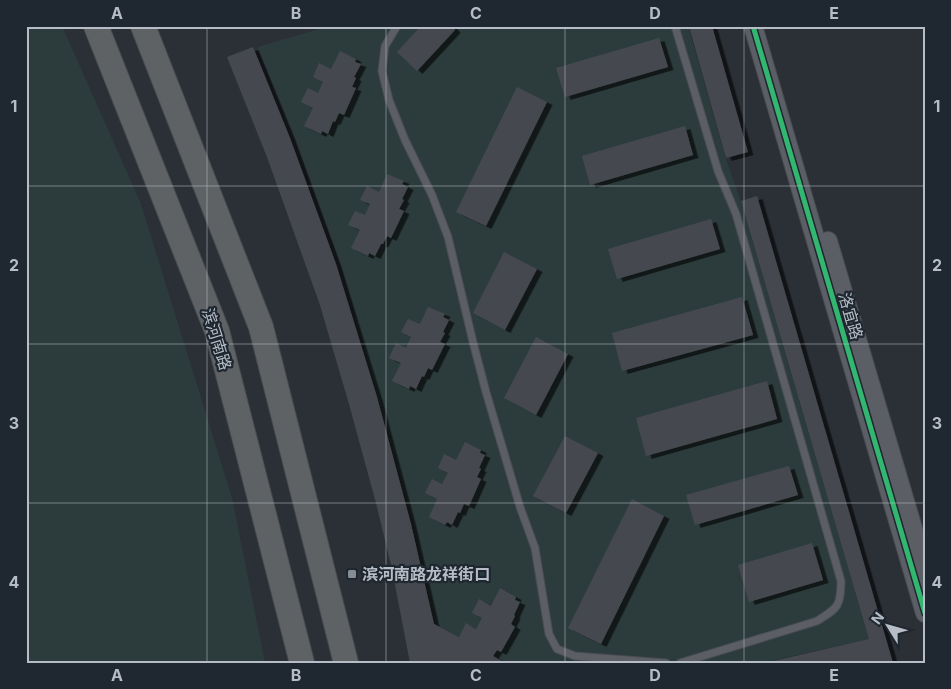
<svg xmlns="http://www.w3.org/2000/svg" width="951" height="689" viewBox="0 0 951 689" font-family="Inter,'Noto Sans SC',sans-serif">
<defs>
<filter id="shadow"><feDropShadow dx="5.5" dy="3" stdDeviation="0" flood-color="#0009"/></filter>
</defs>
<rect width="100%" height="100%" fill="#2b3036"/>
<path fill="#2c3c3c" d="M26,26H62L141,204L232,498L265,663H26Z
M330,26H688L725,156L740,199L869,639L761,663H507L435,624L413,523L378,397L340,263L294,135L257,47Z"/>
<path fill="#454a4f" filter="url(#shadow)" d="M421,26H452L455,30L417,71L397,52Z
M689,26H712L748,152L726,158Z
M659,38L668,67L565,97L556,68Z
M253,47L290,138L336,264L377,397L411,524L434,624L459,637L466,623L476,629L482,618L472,613L479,599L491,606L500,588L516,597L515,600L520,602L514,615L515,616L511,624L515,627L501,652L497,650L493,656L505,663H410L392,569L376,503L349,404L320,305L267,157L227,57Z
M340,51L356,59L355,62L361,64L354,77L356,78L352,87L356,88L344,115L339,113L335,122L333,121L328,134L322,131L321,134L304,126L313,108L301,102L308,88L318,93L323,82L313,77L319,63L331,69Z
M517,87L547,102L486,226L456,212Z
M685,126L693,155L590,185L582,156Z
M387,174L404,181L402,184L408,187L402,199L404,200L399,209L404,211L391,238L387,236L383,244H381L375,256L369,253L368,256L351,248L360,230L348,225L355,211L365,215L370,204L360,200L367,186L379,192Z
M757,196L893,663H765L869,639L741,201Z
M711,219L720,249L617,279L608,249Z
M504,252L537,269L505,330L473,313Z
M742,297L753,335L622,371L612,333Z
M428,307L445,314L443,317L449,320L443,332L445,333L440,342L445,344L432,370L428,368L424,377L422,376L416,389L410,386L409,389L392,381L401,363L389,358L396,343L406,348L411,337L401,332L408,319L420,324Z
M536,337L568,354L536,415L504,398Z
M767,381L777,419L646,456L636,418Z
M565,436L598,453L566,513L533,496Z
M465,442L481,450L480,453L485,455L479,468L481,469L477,477L481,479L469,506L464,504L460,513L458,512L452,525L447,522L445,525L429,517L437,499L425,493L432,479L442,484L448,473L438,468L444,454L456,460Z
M789,466L798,495L695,525L686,495Z
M632,499L664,516L601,644L568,628Z
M812,543L823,580L749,602L738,565Z"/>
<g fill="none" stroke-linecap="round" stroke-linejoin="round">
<g stroke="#494c51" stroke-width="9">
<path id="service" d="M397,26L385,46L382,71L389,100L405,140L432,195L448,237L473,342L486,392L520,507L535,548L549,634L557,649L575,656L666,663
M675,26L718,171L736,214L841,581C841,606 838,608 817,621L680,663"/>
</g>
<g stroke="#494c51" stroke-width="20">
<path id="tertiary" d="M753,26L925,613
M828,241L925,569"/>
</g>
<g stroke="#484c51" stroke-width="26">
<path id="trunk" d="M96,26L217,331L302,663
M143,26L261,327L346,663"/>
</g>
<use href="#service" stroke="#5b5e64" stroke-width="7"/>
<use href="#tertiary" stroke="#5b5e64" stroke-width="18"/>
<use href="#trunk" stroke="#5e6265" stroke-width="24"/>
<g stroke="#1f2730" stroke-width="8">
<path id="cycleway" d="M753,26L925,613"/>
</g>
<use href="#cycleway" stroke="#33b770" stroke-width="5"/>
</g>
<path fill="none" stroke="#b6bdc6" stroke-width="1" stroke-opacity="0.55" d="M207,26V663M386,26V663M565,26V663M744,26V663M26,186H925M26,344H925M26,503H925"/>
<rect fill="#858c94" stroke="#1f2730" stroke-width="2" x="347" y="569" width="10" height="10" rx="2.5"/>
<g text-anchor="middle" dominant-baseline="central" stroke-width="4.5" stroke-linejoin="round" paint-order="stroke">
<g font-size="16" fill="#b6bdc6" stroke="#1f2730">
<text transform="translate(851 316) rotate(74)">洛宜路</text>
<text transform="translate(217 339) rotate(73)">滨河南路</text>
</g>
<g font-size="16" font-weight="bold" fill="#b6bdc6" stroke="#1f2730" text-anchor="start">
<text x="362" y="574">滨河南路龙祥街口</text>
</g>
</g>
<rect width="951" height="689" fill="none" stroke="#1f2730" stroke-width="55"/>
<g transform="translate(888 626) rotate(307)" stroke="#1f2730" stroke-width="4" paint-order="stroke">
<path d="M0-4L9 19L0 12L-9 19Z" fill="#b6bdc6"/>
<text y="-8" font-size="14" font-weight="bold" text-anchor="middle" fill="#b6bdc6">N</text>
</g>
<rect x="28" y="28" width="896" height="634" fill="none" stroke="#b6bdc6" stroke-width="2"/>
<g font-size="16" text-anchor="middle" font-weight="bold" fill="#b6bdc6">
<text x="117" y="19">A</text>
<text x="296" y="19">B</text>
<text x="476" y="19">C</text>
<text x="655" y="19">D</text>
<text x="834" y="19">E</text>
<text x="14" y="112">1</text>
<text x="937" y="112">1</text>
<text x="14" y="271">2</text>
<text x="937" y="271">2</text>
<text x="14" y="429">3</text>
<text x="937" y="429">3</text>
<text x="14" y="588">4</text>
<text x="937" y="588">4</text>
<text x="117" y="681">A</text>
<text x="296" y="681">B</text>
<text x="476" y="681">C</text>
<text x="655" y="681">D</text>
<text x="834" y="681">E</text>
</g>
</svg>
